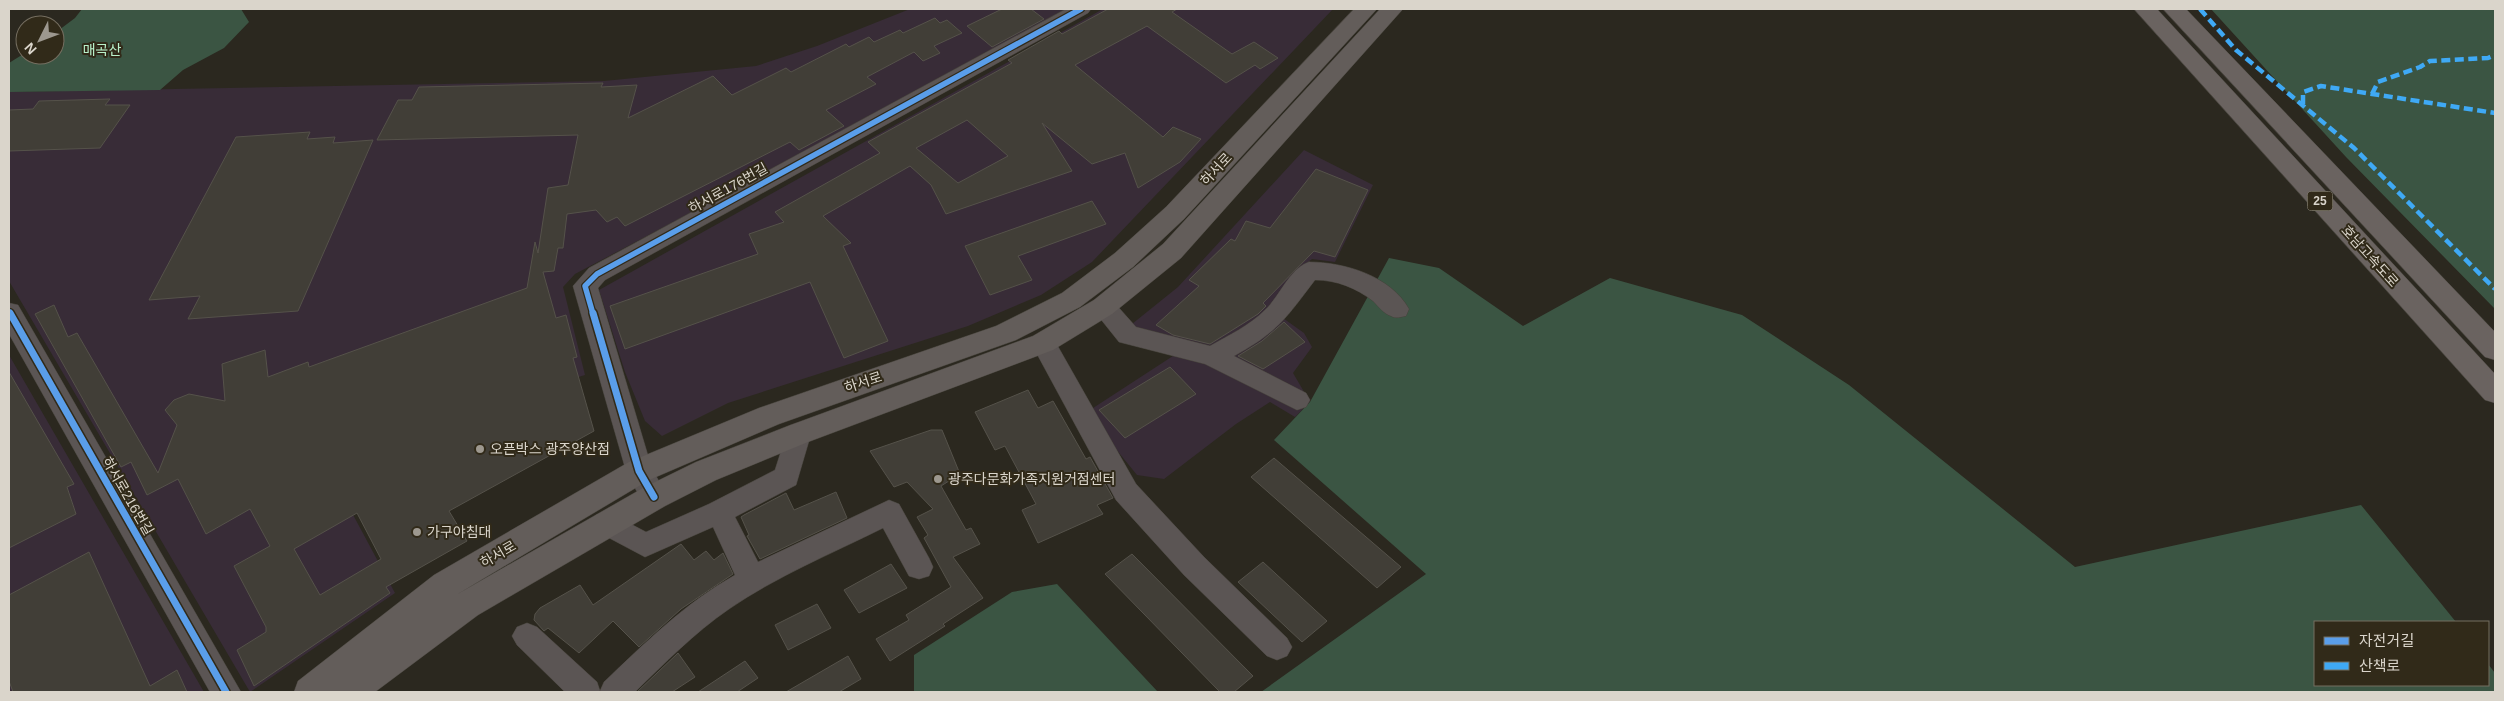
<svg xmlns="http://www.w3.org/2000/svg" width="2504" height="701" viewBox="0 0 2504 701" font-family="Arial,'Noto Sans KR',sans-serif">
<rect width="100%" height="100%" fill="#2b281f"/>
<path fill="#382c37" d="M910,9H1066L717,199L575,274L563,287L585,375L322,457L395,593L250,692L9,281V92L604,81L756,66L817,46Z
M1103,9H1333L1092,262L1041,295L968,326L728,403L662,436L645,421L625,372L599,290Z
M1304,150L1373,185L1335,262L1312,259L1301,268L1273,311L1304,333L1312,347L1293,373L1310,402L1295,417L1270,402L1236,424L1164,479L1137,475L1115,448L1090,410L1176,354L1135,331L1132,324L1178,287Z
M9,355L204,692H9Z"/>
<path fill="#3b5543" d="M82,9H241L249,22L224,48L183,70L160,90L9,92V63L25,53L55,55V33L75,18Z
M2211,9H2495V309L2346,157Z
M1389,258L1439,268L1523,326L1610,278L1742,315L1849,385L2075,567L2361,505L2456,622H2315V685H2488V664L2495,673V692H1261L1426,574L1274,440L1310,402Z
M1057,584L1158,692H914V655L1012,592Z"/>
<path fill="#413e37" stroke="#55524a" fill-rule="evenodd" d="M1002,9H1031L1044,19L992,47L967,26Z
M1108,9H1177L1172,12L1232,54L1254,42L1278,58L1260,69L1255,65L1226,83L1147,26L1075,65L1163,137L1173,127L1201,139L1180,162L1138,188L1125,153L1092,164L1042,123L1072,171L946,214L931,185L910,166L823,216L851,243L843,246L888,341L844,358L810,282L625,349L610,306L758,254L749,234L784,222L775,212L880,153L868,142L1012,63L1008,60L1059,31L1062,34ZM967,120L1008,156L958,183L916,148Z
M935,18L940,23L947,20L962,33L934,46L940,53L923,61L914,52L867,77L876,84L826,110L844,126L799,150L790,142L625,226L617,217L607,222L596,210L567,214L563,248H558L554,271L543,272L556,318L566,315L577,357L573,358L594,431L449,511L467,541L386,587L390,593L254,686L237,650L266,632V627L234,566L270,546L250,509L206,534L178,479L147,495L131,462L121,467L35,314L54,305L68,337L77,333L158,473L177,425L165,410L174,400L189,394L225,401L222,364L265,350L268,377L308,362L309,367L527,288L535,242L538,253L548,188L568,185L578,135L377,140L398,100H412L419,87L603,83L601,87L637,85L628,118L713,76L732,95L786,68L791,72L846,44L849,47L869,37L874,42L900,30L903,33ZM357,513L381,559L320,595L294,549Z
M110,99L105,105H130L100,148L9,151V110L33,109L39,101Z
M310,132L307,139L335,137L333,143L373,140L298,311L188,319L200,296L149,300L236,137Z
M1316,169L1368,190L1335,257L1314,251L1263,303L1266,306L1258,314L1210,344L1173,335L1156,325L1199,286L1189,280L1231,239L1235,241L1246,221L1270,228Z
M1092,201L1106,224L1018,256L1032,280L990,295L965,246Z
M1284,322L1305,342L1263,369L1238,356L1262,341Z
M1170,367L1196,394L1125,438L1099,410Z
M9,372L74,484L67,487L76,514L9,548Z
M1028,390L1038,408L1053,401L1086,459L1090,457L1113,498L1097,505L1103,514L1038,543L1022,510L1036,504L1005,446L995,450L975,412Z
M931,430H942L960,474L941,486L966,530L971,528L980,544L953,557L983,598L943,624L945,626L890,661L876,639L909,620L906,615L951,587L924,538L928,535L917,517L933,509L907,482L894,487L870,451Z
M1274,458L1401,567L1377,588L1251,477Z
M836,492L847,518L760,559L747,536L749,535L741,517L744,515L786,493L794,510Z
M681,544L694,560L706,551L714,560L723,553L733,574L681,609L639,647L613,621L579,653L548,628L544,631L534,620L535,614L540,608L580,585L593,605Z
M89,552L150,686L177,670L187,692H13L9,681V595Z
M1132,554L1253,676L1234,692H1220L1105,574Z
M1263,562L1327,621L1302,642L1238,582Z
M891,564L907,588L859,613L844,590Z
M817,604L831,628L788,650L775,625Z
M678,653L695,677L672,692H637Z
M848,656L861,679L839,692H786Z
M745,661L758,678L737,692H698Z"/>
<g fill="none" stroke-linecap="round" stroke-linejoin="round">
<g stroke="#46433b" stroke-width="1">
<path id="minor" d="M1066,9H1091L1088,13L605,280L598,288L652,469L668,497L664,505L654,508L644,505L626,471L573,286L589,268Z
M1309,262C1344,262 1391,276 1409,309L1406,316C1400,317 1396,319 1391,316C1384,314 1378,306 1373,301C1356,288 1337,280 1315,280C1286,318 1278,332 1234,356L1306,393L1310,400L1306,407L1297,410L1205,364L1119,342L1091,307L1094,300L1103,298L1112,300L1136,327L1210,346C1229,335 1249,326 1265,310C1280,296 1290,268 1309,262Z
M9,303L18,305L241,692H210L9,334Z
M1043,333L1052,336L1136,484L1204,557L1287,638L1292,647L1287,656L1277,660L1267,656L1184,575L1116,500L1031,343L1034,336Z
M798,423L807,426L811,434L796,485L735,517L758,562L889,500L899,504L929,558L933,567L929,576L919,579L909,576L883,528C831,554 777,576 729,609C694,633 665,663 635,692H565L517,645L512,636L517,627L527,623L537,627L597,682L600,691L604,682C645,643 685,603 735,575L713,527L645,557L596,531L592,523L596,515L606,511L646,532L709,504L775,470L789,426Z"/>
</g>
<g stroke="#46433b" stroke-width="1">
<path id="major" d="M1354,9H1377L1184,219L1133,267L1080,307L1016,340L779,424L649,480L456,595L643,488L696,462L788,426L1033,336L1094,300L1163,244L1380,9H1403L1181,258L1112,314L1053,350L808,442L716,480L665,506L478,615L375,692H294L298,681L434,575L629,462L759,408L996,326L1062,293L1115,253L1166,207Z"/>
</g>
<g stroke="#46433b" stroke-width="1">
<path id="highway" d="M2134,9H2157L2495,374V403L2485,400Z
M2163,9H2186L2495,332V360L2485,357Z"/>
</g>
<use href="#minor" fill="#5b5554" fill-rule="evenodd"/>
<use href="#major" fill="#635d5a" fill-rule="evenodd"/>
<use href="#highway" fill="#6a6360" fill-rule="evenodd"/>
<path stroke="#3fa9f5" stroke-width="4.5" stroke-dasharray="9 4.5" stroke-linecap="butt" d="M2200,9L2236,50L2354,148L2495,289
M2372,94L2378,82L2420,67L2430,61L2488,58L2495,55
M2303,104V92L2321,86L2495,113"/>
<g stroke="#312a19" stroke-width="8">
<path id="cycleway-far1" d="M9,312L10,314
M593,314L585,286L597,274L1081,9"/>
</g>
<g stroke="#312a19" stroke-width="10">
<path id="cycleway" d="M10,313L226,692
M593,313L639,471L654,497"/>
</g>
<use href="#cycleway-far1" stroke="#5a9eea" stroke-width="5.5"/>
<use href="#cycleway" stroke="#5a9eea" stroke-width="7"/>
</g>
<g fill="#9d988f" stroke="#312a19" stroke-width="2">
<circle cx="480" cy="449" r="5"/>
<circle cx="938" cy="479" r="5"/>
<circle cx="417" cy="532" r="5"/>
</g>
<g text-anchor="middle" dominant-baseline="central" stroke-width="4" stroke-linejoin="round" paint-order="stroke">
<rect fill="#312a19" stroke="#a7a296" stroke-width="1" x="2307.5" y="191.5" width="25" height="19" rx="4"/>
<g font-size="12" font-weight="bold" fill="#dad5cb">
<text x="2320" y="201">25</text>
</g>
<g font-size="14" fill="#b9f2cb" stroke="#312a19">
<text x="102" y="50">매곡산</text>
</g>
<g font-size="14" fill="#dad5cb" stroke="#312a19">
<text transform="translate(1216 169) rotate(-47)">하서로</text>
<text transform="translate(728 188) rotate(-29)">하서로176번길</text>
<text transform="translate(2370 256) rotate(48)">호남고속도로</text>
<text transform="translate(863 382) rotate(-18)">하서로</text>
<text transform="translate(128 496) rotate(60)">하서로216번길</text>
<text transform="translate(498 554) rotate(-30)">하서로</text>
</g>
<g font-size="14" fill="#dad5cb" stroke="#312a19" text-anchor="start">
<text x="490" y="449">오픈박스 광주양산점</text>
<text x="948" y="479">광주다문화가족지원거점센터</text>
<text x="427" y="532">가구야침대</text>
</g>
</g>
<rect width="2504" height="701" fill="none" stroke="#dad5cb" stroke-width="20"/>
<rect x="2314" y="621" width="175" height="65" fill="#312a19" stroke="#756e60"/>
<rect x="2324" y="637" width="25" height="8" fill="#5a9eea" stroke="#756e60"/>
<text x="2359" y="646" font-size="15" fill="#dad5cb">자전거길</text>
<rect x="2324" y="662" width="25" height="8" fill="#3fa9f5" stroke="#756e60"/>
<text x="2359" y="671" font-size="15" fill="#dad5cb">산책로</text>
<g transform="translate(40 40) rotate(228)"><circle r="24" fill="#312a19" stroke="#756e60"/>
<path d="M0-4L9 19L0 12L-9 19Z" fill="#9d988f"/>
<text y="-8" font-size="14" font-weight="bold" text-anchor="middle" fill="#dad5cb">N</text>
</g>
</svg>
